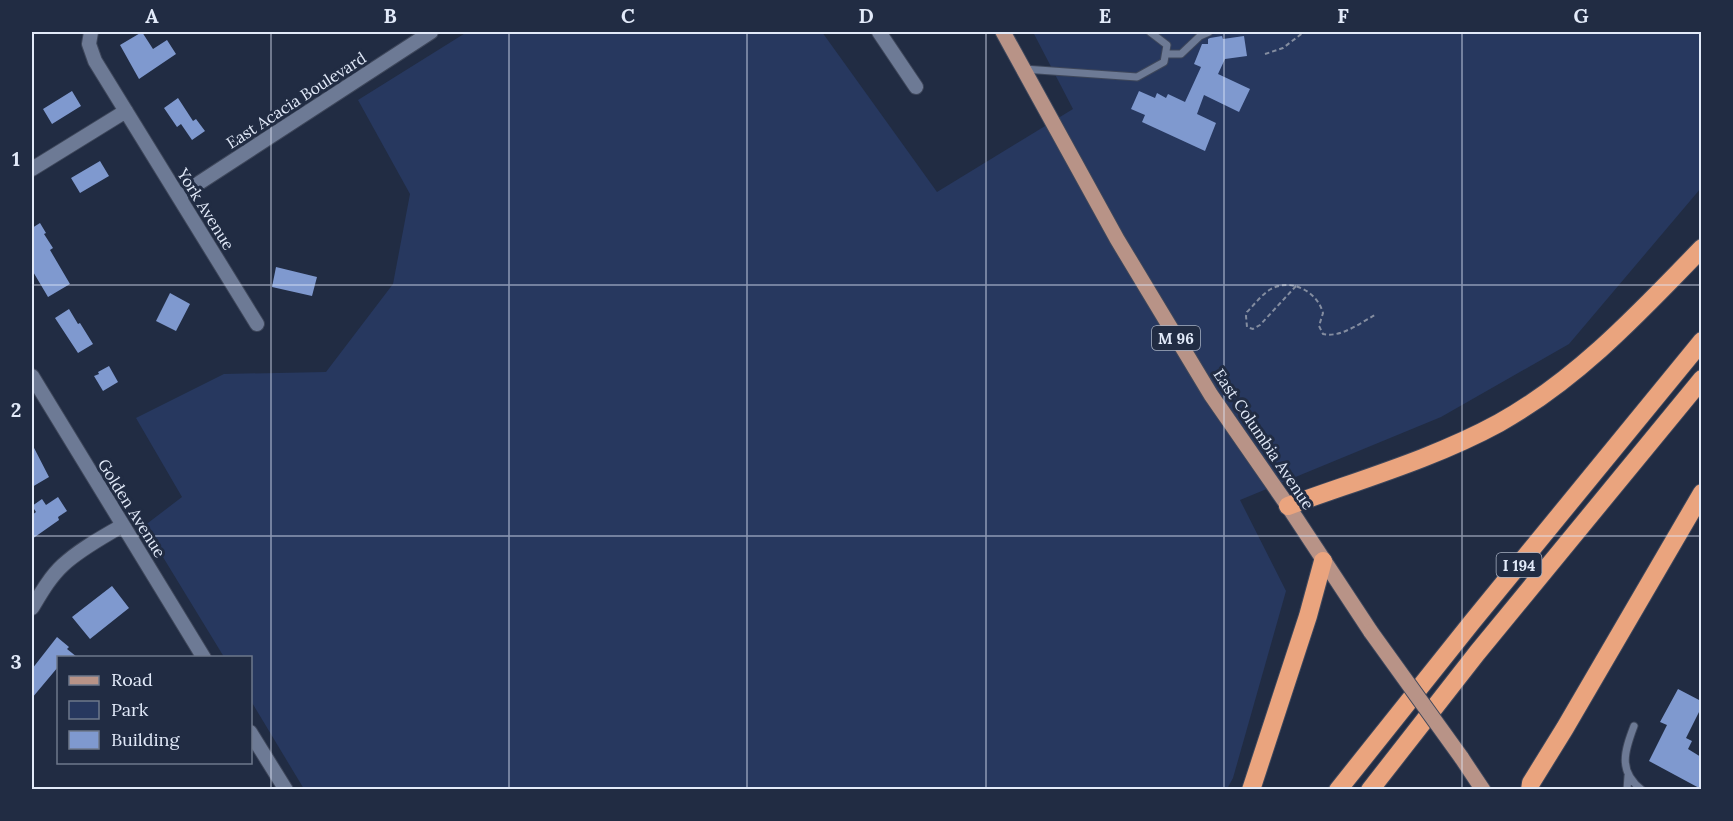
<svg xmlns="http://www.w3.org/2000/svg" width="1733" height="821" viewBox="0 0 1733 821" font-family="Lora,serif">
<rect width="100%" height="100%" fill="#212c43"/>
<path fill="#27385f" d="M467,32H822L937,192L1073,109L1033,32H1701V188L1569,344L1441,417L1240,500L1286,591L1233,778L1227,789H304L251,701L250,658L224,657L144,526L182,497L136,418L224,374L326,372L393,284L410,194L358,100Z"/>
<path fill="#7f99cf" d="M142,32L153,49L167,40L176,54L139,79L120,45Z
M1222,36L1223,39L1244,36L1247,56L1225,59L1218,74L1250,89L1239,112L1204,95L1197,114L1216,123L1205,151L1142,122L1145,115L1131,109L1139,91L1155,98L1157,93L1166,98L1168,94L1185,102L1201,67L1194,64L1202,44H1208V39L1210,38Z
M72,91L81,106L52,124L43,109Z
M178,98L193,121L196,119L205,131L192,140L181,124L177,127L164,108Z
M100,161L109,176L80,193L71,178Z
M40,223L46,233L44,234L53,248L50,250L70,284L48,297L32,270V228Z
M276,267L317,277L312,296L272,287Z
M170,293L190,304L176,331L156,321Z
M69,309L78,324L80,323L93,344L78,353L55,318Z
M109,366L118,382L103,391L94,376L99,374L98,372Z
M32,444L49,477L32,487Z
M58,497L67,511L58,517L59,520L32,539V515L36,512L32,506L42,499L46,505Z
M112,586L129,608L90,639L72,617Z
M57,637L69,647L67,649L77,657H58V667L32,698V669Z
M1678,689L1701,701V708L1686,738L1692,741L1688,749L1701,757V789L1649,761L1667,725L1660,722Z"/>
<g fill="none" stroke-linecap="round" stroke-linejoin="round">
<g stroke="#3e475b" stroke-width="9">
<path id="lane" d="M1166,54H1181L1200,36L1209,32
M1024,69L1137,77L1164,62L1167,45L1150,32
M1634,726C1625,750 1617,771 1642,790
M1627,790L1628,776"/>
</g>
<g stroke="#3e475b" stroke-width="16">
<path id="street" d="M91,32L89,44L95,61L257,324
M879,32L916,87
M32,169L126,111
M179,196L431,32
M32,376L204,658
M32,608C41,593 50,577 63,565C80,549 103,537 123,525
M250,732L286,790"/>
</g>
<g stroke="#3e475b" stroke-width="17">
<path id="primary" d="M1003,32L1117,239L1211,395L1288,506L1371,632
M1461,757L1483,790"/>
</g>
<g stroke="#3e475b" stroke-width="20">
<path id="highway" d="M1288,506C1359,480 1433,459 1499,423C1578,379 1640,312 1702,248
M1251,790L1308,616L1323,561
M1338,790L1472,622L1702,341
M1370,790L1477,653L1702,379
M1530,790L1531,783L1565,728L1702,493"/>
</g>
<path stroke="#848da0" stroke-width="2" stroke-dasharray="4.5 3" stroke-linecap="butt" d="M1265,54L1283,48L1304,32
M1296,286L1260,325L1253,329L1247,327L1246,316L1247,312C1254,305 1262,294 1271,289C1291,278 1317,291 1323,313L1319,326L1323,334C1341,338 1360,323 1375,315"/>
<use href="#lane" stroke="#6d7a95" stroke-width="7"/>
<use href="#street" stroke="#6d7a95" stroke-width="14"/>
<use href="#primary" stroke="#b89387" stroke-width="15"/>
<use href="#highway" stroke="#eaa47e" stroke-width="18"/>
<g stroke="#3e475b" stroke-width="17" stroke-linecap="butt">
<path id="primary-bridge" d="M1371,632L1461,757"/>
</g>
<use href="#primary-bridge" stroke="#b89387" stroke-width="15"/>
</g>
<path fill="none" stroke="#e2eaf9" stroke-width="1.5" stroke-opacity="0.55" d="M271,32V790M509,32V790M747,32V790M986,32V790M1224,32V790M1462,32V790M32,285H1702M32,536H1702"/>
<g text-anchor="middle" dominant-baseline="central" stroke-width="6" stroke-linejoin="round" paint-order="stroke">
<g fill="#212c43" stroke="#a8b1c2" stroke-width="1.5">
<rect x="1152" y="326" width="48" height="24" rx="4.5"/>
<rect x="1496.5" y="553" width="45" height="24" rx="4.5"/>
</g>
<g font-size="15" font-weight="bold" fill="#e2eaf9">
<text x="1176" y="338">M 96</text>
<text x="1519" y="565">I 194</text>
</g>
<g font-size="16" fill="#e2eaf9" stroke="#212c43">
<text transform="translate(296 100) rotate(-33)">East Acacia Boulevard</text>
<text transform="translate(206 209) rotate(58)">York Avenue</text>
<text transform="translate(1264 439) rotate(56)">East Columbia Avenue</text>
<text transform="translate(132 508) rotate(58)">Golden Avenue</text>
</g>
</g>
<rect width="1733" height="821" fill="none" stroke="#212c43" stroke-width="66"/>
<rect x="57" y="656" width="195" height="108" fill="#212c43" stroke="#6e788c" stroke-width="1.5"/>
<rect x="69" y="676" width="30" height="9" fill="#b89387" stroke="#6e788c" stroke-width="1.5"/>
<text x="111" y="686" font-size="18" fill="#e2eaf9">Road</text>
<rect x="69" y="701" width="30" height="18" fill="#27385f" stroke="#6e788c" stroke-width="1.5"/>
<text x="111" y="716" font-size="18" fill="#e2eaf9">Park</text>
<rect x="69" y="731" width="30" height="18" fill="#7f99cf" stroke="#6e788c" stroke-width="1.5"/>
<text x="111" y="746" font-size="18" fill="#e2eaf9">Building</text>
<rect x="33" y="33" width="1667" height="755" fill="none" stroke="#e2eaf9" stroke-width="2"/>
<g font-size="20" text-anchor="middle" font-weight="bold" fill="#e2eaf9">
<text x="152" y="23">A</text>
<text x="390" y="23">B</text>
<text x="628" y="23">C</text>
<text x="866" y="23">D</text>
<text x="1105" y="23">E</text>
<text x="1343" y="23">F</text>
<text x="1581" y="23">G</text>
<text x="16" y="166">1</text>
<text x="16" y="417">2</text>
<text x="16" y="669">3</text>
</g>
</svg>
